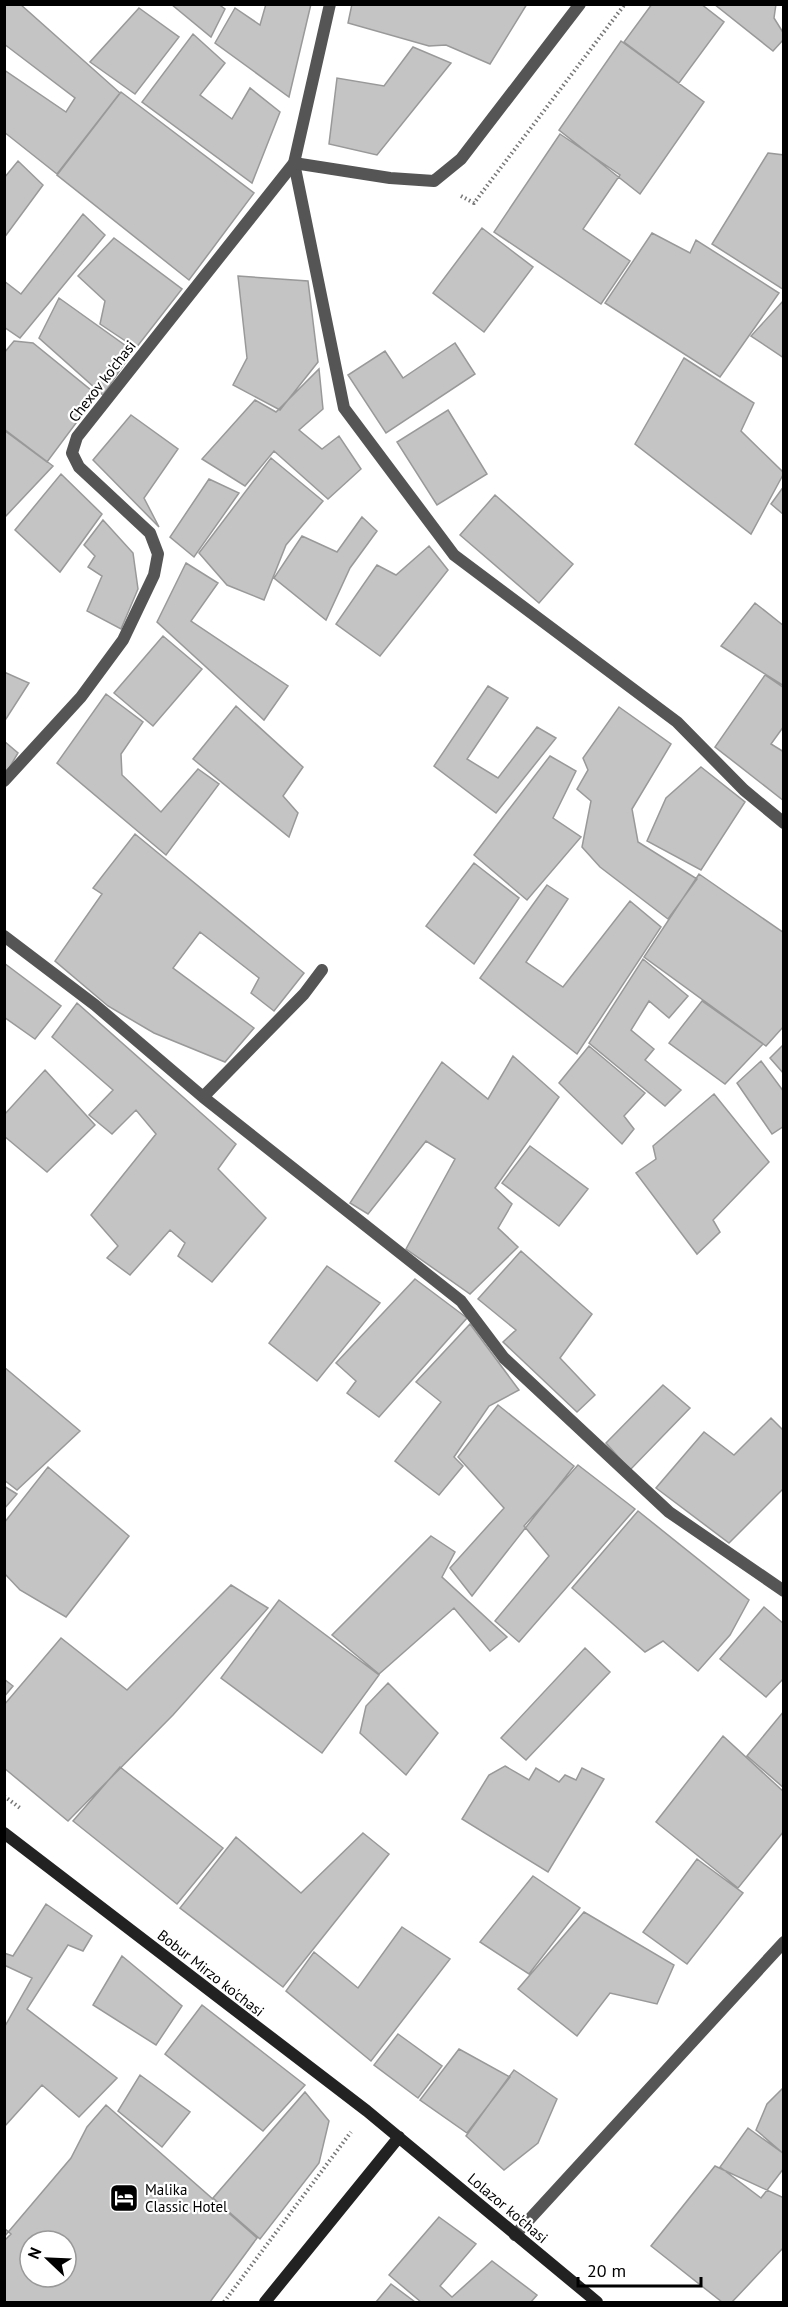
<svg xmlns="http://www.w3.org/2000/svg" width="788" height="2307" viewBox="0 0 788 2307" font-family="'PT Sans',sans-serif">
<rect width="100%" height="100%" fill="#fff"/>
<path fill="#c4c4c4" stroke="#999" stroke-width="1.5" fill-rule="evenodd" d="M4,4H20L120,93L57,174L4,132V70L66,112L75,98L4,44Z
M171,4H218L225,9L211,37Z
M266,4H311L289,97L215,43L235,8L260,25Z
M352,4H527L490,64L446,45L429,46L348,23Z
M652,4H701L724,22L679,83L624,42Z
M714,4H776L774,18L784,34V39L773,51Z
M139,8L179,37L135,94L90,62Z
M193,34L225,63L200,95L232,119L250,88L280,112L252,183L142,102Z
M621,41L704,102L640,194L559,130Z
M413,47L451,63L377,155L329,144L337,78L384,86Z
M121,92L254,193L189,280L57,175Z
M560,134L620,175L583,229L630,261L601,304L494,232Z
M768,153L784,155V290L712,244Z
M18,161L43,185L4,238V178Z
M83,214L105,235L20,338L4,327V281L21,294Z
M482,228L533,267L484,332L433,293Z
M652,233L690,253L696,240L779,293L720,377L605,303Z
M114,238L182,289L136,348L100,324L105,301L78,276Z
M238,276L308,281L318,362L280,410L233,385L247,358Z
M59,298L133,351L103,395L39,338Z
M784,300V358L751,336Z
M14,341L33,343L97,395L47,462L4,430V353Z
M455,343L475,374L386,433L348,375L385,351L403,378Z
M684,358L754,403L741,431L784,473L751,534L635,444Z
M319,369L323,409L299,430L322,449L339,436L361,469L328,499L274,451L245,486L202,459L255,400L276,412Z
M448,410L487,474L437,505L397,442Z
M131,415L178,449L144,498L159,527L93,460Z
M4,429L53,466L4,518Z
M271,458L323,501L286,545L264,600L227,585L199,553Z
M61,474L102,514L60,572L15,530Z
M209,479L239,493L194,557L170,537Z
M784,486V515L771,504Z
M495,495L573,564L539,603L460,535Z
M362,517L377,531L350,568L326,620L274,578L302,536L337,552Z
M103,520L133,553L138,589L121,629L87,611L102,576L88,567L95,556L84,545Z
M429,546L448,570L380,656L336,624L377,565L396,575Z
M186,563L218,583L191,621L288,686L264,720L157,622Z
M755,603L784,626V686L721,646Z
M163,636L202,669L153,726L114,693Z
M4,672L29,683L4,722Z
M765,675L784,688V726L771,744L784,752V801L715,747Z
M488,686L508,698L467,759L498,778L537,727L556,738L496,813L434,766Z
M106,694L143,722L121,754L122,775L161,812L198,769L219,784L166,855L57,763Z
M236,706L303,767L283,796L298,813L289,837L193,759Z
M619,707L671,744L632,809L638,842L697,879L668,919L600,867L582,847L591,801L577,789L588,770L583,758Z
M4,741L18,753L5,775H4Z
M550,756L576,771L553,818L581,837L527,900L474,855Z
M701,767L745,802L701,870L647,841L666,798Z
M135,834L304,973L274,1011L251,993L259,978L200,932L173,968L254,1028L225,1062L154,1033L108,1006L55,961L102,894L93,888Z
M474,863L519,898L474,964L426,926Z
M699,874L784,933V1026L766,1046L644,957Z
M547,885L568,899L526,962L563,987L630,901L661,927L577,1054L480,978Z
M643,959L688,996L669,1018L649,1001L631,1030L654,1049L645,1060L681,1090L665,1106L589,1043Z
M4,963L61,1006L35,1039L4,1017Z
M702,1001L763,1044L725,1084L669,1043Z
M77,1003L236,1144L218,1169L266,1218L212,1282L178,1256L185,1243L170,1230L130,1275L107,1258L118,1246L91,1215L156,1134L136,1110L112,1134L89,1115L113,1090L52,1037Z
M784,1044V1074L770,1058Z
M589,1046L645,1093L624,1116L634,1129L622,1144L559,1083Z
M513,1056L559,1097L495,1188L512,1204L498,1228L518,1247L470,1294L406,1249L455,1159L426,1141L368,1214L350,1203L442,1062L488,1099Z
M761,1061L784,1092V1126L772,1134L737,1083Z
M45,1070L95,1125L47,1172L4,1136V1115Z
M714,1094L769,1162L713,1220L720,1232L697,1254L636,1173L656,1159L653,1146Z
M530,1146L588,1189L559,1226L502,1183Z
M521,1251L592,1314L560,1358L595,1395L577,1412L503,1342L516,1330L478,1299Z
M327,1266L380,1303L317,1381L269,1343Z
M415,1279L467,1318L379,1417L347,1393L356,1381L336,1363Z
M470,1324L519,1390L489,1406L454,1457L463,1466L439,1495L395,1461L441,1402L416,1382Z
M4,1367L80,1431L17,1490L4,1480Z
M663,1385L690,1408L630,1470L606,1443Z
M498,1405L574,1466L472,1596L450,1568L504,1508L458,1457Z
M771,1418L784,1431V1488L729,1543L656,1488L704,1432L734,1455Z
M578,1465L635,1509L519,1642L495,1621L549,1556L524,1526Z
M48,1467L129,1536L66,1617L20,1590L4,1573V1523Z
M4,1486L17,1494L4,1509Z
M638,1511L749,1600L730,1635L698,1671L663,1641L645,1652L572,1588Z
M431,1536L455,1552L442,1577L507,1637L490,1651L454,1608L379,1674L332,1635Z
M231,1585L268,1608L173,1715L68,1821L4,1768V1705L61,1638L127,1690Z
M279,1600L379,1675L322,1753L221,1678Z
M764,1607L784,1624V1678L766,1697L720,1659Z
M585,1648L610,1672L526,1760L501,1738Z
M4,1679L13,1686L4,1697Z
M388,1683L438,1733L406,1775L360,1733L366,1706Z
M784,1711V1788L747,1756Z
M723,1736L784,1792V1831L738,1888L656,1822Z
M505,1766L529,1780L536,1768L559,1782L565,1775L576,1780L582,1768L604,1779L548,1872L462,1819L489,1775Z
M120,1767L223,1848L177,1904L73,1821Z
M363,1833L389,1854L283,1987L180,1908L236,1837L301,1893Z
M697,1859L743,1893L687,1964L643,1932Z
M533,1876L580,1908L529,1974L480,1942Z
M46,1904L92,1936L83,1951L68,1945L27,2009L117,2078L79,2117L42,2085L4,2127V1953L13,1956Z
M584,1912L674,1965L657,2004L610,1993L577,2036L518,1989Z
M402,1927L450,1959L371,2061L286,1991L314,1952L358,1988Z
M122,1956L182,2006L156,2045L93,2005Z
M4,1965L32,1978L5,2026H4Z
M202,2005L305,2085L263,2131L165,2054Z
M398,2034L442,2066L418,2098L374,2065Z
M459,2049L510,2077L467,2133L420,2100Z
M514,2070L557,2099L538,2143L504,2170L466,2136Z
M140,2075L190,2112L162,2147L118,2111Z
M784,2087V2154L756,2130L767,2104Z
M305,2092L329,2121L319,2163L260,2239L213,2198Z
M106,2105L257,2238L210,2302H4V2237L71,2158L87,2127ZM30,2241H66V2277H30Z
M748,2128L784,2154V2168L761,2198L720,2167Z
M715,2166L784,2198V2247L732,2302H722L651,2246Z
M439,2217L476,2244L440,2286L452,2297L492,2261L537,2295L531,2302H421L389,2275Z
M4,2228L11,2234L4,2241Z
M391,2284L415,2302H376Z"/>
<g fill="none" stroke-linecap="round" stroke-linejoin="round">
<path stroke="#777" stroke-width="4" stroke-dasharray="1.5 3" stroke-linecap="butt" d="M461,196L474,203L625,4
M4,1796L20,1808
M224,2302L351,2132"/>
<path stroke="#555" stroke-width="12" d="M294,163L344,408L454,555L677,722L744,790L784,823
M4,936L95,1005L203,1097L461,1301L504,1358L669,1512L784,1591
M203,1097L304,994L322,970"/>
<path stroke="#555" stroke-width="12" d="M294,163L390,178L434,181L461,159L580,4
M4,781L81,697L123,640L154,575L158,554L150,533L79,467L72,453L77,437L294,163L330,4
M515,2235L784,1942"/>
<path stroke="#222" stroke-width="12" d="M4,1833L367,2111L597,2302
M265,2302L399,2137"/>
</g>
<defs>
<g id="hotel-square" transform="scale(1.5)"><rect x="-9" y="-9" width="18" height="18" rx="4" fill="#000" stroke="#fff"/><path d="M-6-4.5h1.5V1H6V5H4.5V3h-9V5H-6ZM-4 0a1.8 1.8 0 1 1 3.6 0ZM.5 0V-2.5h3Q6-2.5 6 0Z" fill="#fff"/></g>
</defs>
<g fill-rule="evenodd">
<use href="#hotel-square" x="124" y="2198"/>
</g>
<g text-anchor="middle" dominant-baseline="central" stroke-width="4.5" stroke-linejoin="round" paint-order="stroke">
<g font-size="15" fill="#000" stroke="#fff">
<text transform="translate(102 381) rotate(-52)">Chexov ko'chasi</text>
<text transform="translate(211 1973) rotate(38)">Bobur Mirzo ko'chasi</text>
<text transform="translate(508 2208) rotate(40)">Lolazor ko'chasi</text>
</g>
<g font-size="15" fill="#000" stroke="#fff" text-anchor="start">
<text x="145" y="2189">Malika<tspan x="145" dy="17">Classic Hotel</tspan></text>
</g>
</g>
<rect width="788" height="2307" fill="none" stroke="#000000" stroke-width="12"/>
<g transform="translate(48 2259) rotate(293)"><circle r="28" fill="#ffffff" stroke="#999999" stroke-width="1.5"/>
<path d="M0-4.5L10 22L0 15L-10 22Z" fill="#000000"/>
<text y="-9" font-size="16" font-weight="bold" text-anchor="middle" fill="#000000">N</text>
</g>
<path d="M578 2277v9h123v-9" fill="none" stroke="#000000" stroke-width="3"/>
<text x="587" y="2277" font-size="18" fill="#000000" stroke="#ffffff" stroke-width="4.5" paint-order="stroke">20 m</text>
</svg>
